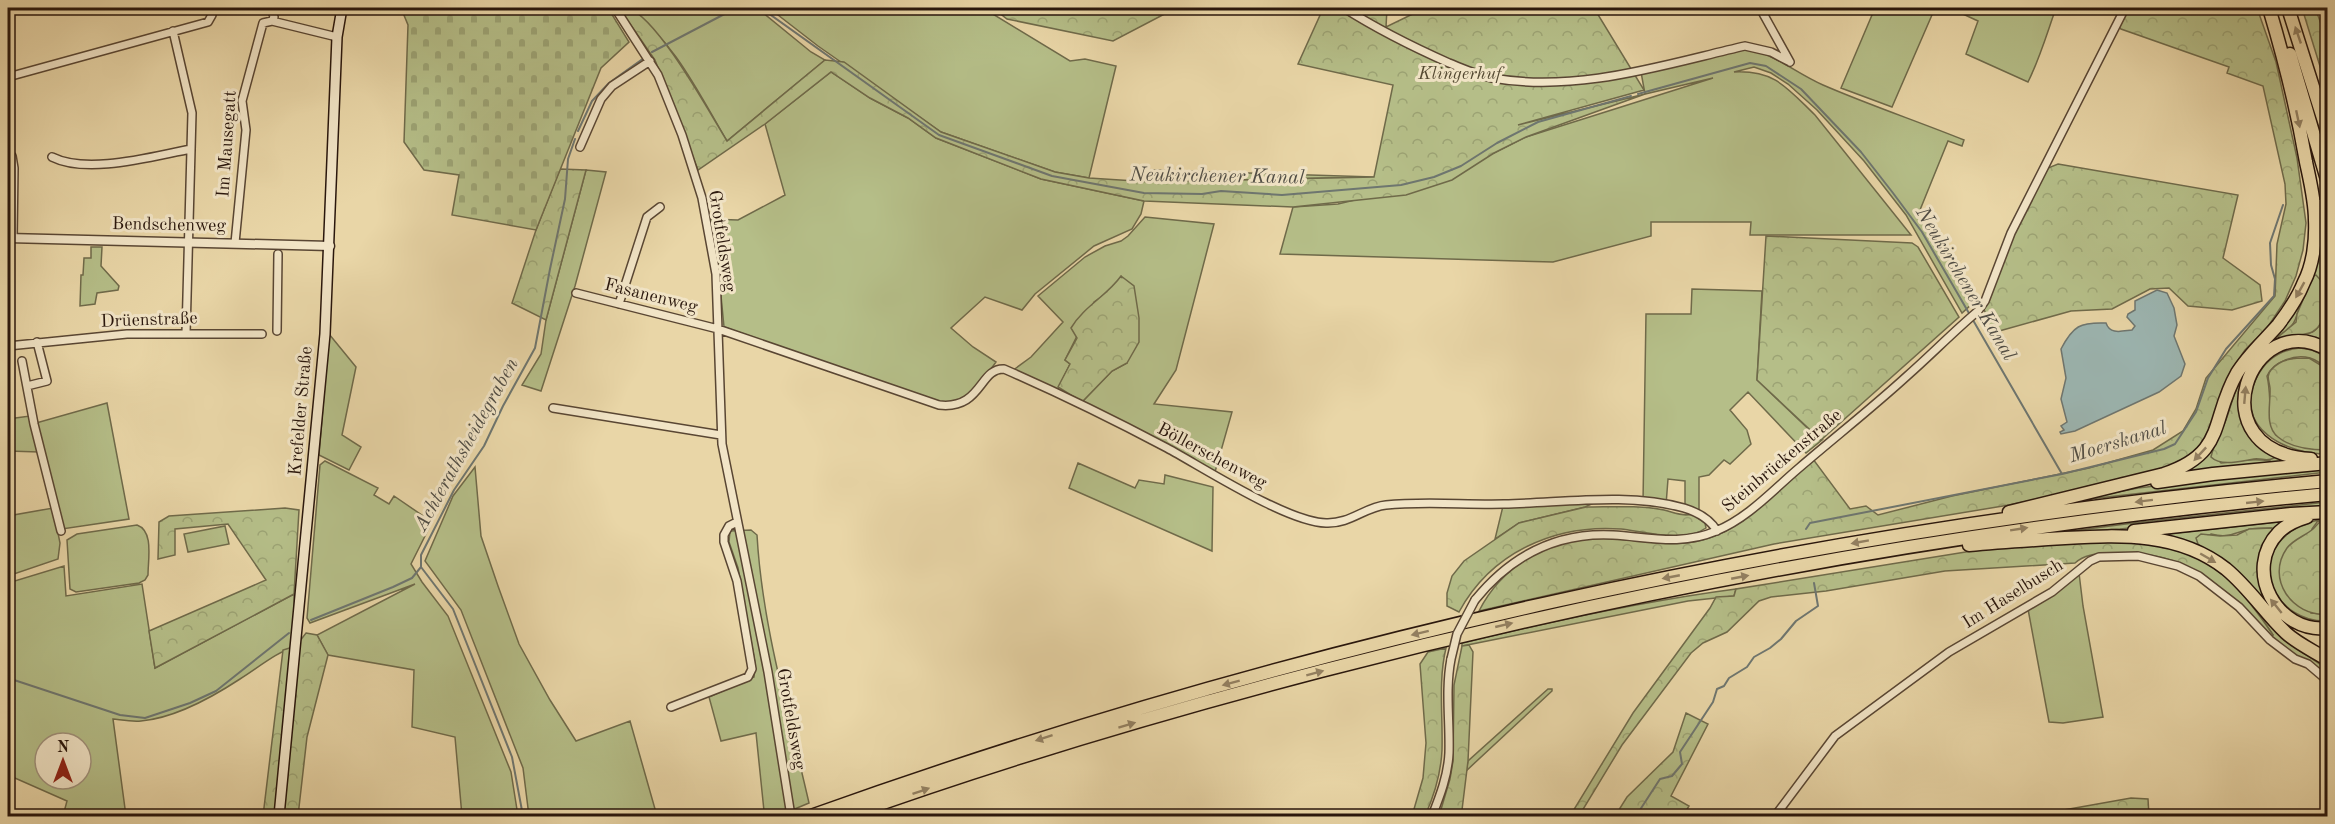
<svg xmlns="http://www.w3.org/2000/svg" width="2335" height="824" viewBox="0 0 2335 824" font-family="'Old Standard TT',serif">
<defs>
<pattern id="forest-crowns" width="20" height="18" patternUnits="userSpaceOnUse" patternTransform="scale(1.5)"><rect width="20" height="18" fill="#b5be88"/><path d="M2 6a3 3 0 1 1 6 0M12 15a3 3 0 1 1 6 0" fill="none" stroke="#9ca374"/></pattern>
<pattern id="cemetery-stones" width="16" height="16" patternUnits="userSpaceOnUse" patternTransform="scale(1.5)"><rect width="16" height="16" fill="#b5be88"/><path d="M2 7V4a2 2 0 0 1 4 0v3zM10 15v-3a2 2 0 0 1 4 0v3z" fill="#9ca374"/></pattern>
</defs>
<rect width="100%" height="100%" fill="#e9d6a7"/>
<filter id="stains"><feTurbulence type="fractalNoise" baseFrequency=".00333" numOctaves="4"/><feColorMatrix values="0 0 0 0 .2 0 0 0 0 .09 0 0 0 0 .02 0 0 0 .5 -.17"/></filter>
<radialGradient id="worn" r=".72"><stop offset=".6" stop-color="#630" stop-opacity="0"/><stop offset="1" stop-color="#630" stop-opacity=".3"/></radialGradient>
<path fill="#b5be88" stroke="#6f6a4a" stroke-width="1.5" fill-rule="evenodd" d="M628,8H757L811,52L825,60L727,141C699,94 674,40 628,8Z
M769,8H983L1070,61L1085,59L1116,66L1089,178L1055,172L941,132L818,46Z
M1875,8H1935L1892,107L1841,88Z
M1953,8H2056C2047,33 2040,58 2028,82L1966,54L1978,21L1952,9Z
M1744,47C1777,55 1794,72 1823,85C1869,105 1917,121 1964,140L1962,146L1948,141L1920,210L1973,303L1962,313L1906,215L1864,161L1817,110L1788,84L1771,73L1754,67L1734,72C1775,70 1787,88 1815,115L1911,235H1750L1751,222H1651V236L1553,262L1280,254L1293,207L1338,204L1363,198L1494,153L1526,137L1713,78L1645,94L1641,72Z
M831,72L870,98L908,118L936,138L1041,179L1144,201L1141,214L1132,229L1094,246L1035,294L1022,310L985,297L951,328L973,347L996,362L981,383L962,402L940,403L724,327L719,275L709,219L738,220L785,195L765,124Z
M586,170L606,172L575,286L541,391L522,385L541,354L546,320Z
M1153,170L1374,177L1151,182Z
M1145,217L1214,224L1176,370L1154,404L1232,412L1215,472L1082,402L1112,371L1127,363L1121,277L1111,290L1094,302L1065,360L1070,364L1057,391L1012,371L1031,357L1063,322L1038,296L1085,257L1105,246L1121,241L1128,236Z
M2319,226L2327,261V346L2275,345L2242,389L2241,379L2232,395L2227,417L2212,452L2221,463C2237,461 2254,458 2270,461L2245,428L2241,401L2244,418L2293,461L2181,473L2197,462L2236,383L2296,303ZM2310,283L2325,304C2322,334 2313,334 2286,337L2283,333C2299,324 2296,310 2304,296C2307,291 2309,289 2310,283Z
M91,247H102L101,266L119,286L118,290L97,293L95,304L80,306L81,275H83L84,258H91Z
M1692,289L1762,291L1757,380L1820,440H1822L1806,453L1748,392L1730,410L1747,430L1751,444L1730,464L1724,460L1709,475L1699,477V514L1685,508V481L1668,479L1666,505L1643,502L1646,314H1691Z
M329,334L356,367L342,435L361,447L349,470L319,455Z
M2300,348L2312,350L2327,357V369C2323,365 2316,360 2310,358C2295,354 2274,361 2267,376C2272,396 2267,415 2276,435L2298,446L2327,450V454C2286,454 2233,428 2256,379C2265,360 2279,350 2300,348Z
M107,403L129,519L62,529L36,423Z
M30,416L39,452L8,451V419Z
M325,461L378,488L374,495L389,504L394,496L432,522L411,564L422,582L448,616L511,772L518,816H462L455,737L412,727L414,670L328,655L317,635L415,584L310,623L307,618L320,465Z
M1078,463L1135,488L1139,480L1164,484L1165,475L1213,487L1212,551L1069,488Z
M2327,466V472L2072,501L2138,488Z
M475,467L481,536L498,586L519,644L550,700L576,741L630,721L657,816H529L523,768L461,610L425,561L453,496Z
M1598,501L1585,507L1519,523L1495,539L1504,502Z
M2327,502V508L2120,529L2049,534L2141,522Z
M53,508L60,543L58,559L8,576V516Z
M2327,518L2317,522L2312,529L2311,613L2327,614V621C2278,623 2247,564 2289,533C2299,524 2314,521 2327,518Z
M2287,521L2265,548L2271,528C2265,528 2257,528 2251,529C2234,532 2230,539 2211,534L2198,544L2207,552L2157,535Z
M137,525C154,531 148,559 148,575L145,580L139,583L76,592L70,589L67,540L77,534Z
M225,526L229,544L188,552L184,534Z
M751,530L757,535C762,625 789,715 809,803L778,816H750L764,811L756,733L721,741L709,697L754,677L755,663L738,568L729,542L730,531Z
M64,566L66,596L142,584L155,668L294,594L296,646C275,653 258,668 240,679C211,698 175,718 141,721C132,722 122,720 113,719L126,816H63L67,801L8,775V689L11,681L8,680V583ZM45,743H81V779H45Z
M2079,573L2083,606L2103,717L2063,723L2049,722L2028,609Z
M1736,589L1734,596L1688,601L1462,646V643C1552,621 1644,601 1736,589Z
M2259,614L2287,642L2327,669V678L2289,652L2271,637L2273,635Z
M1548,689H1552V691L1466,771L1468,761Z"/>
<path fill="url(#forest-crowns)" stroke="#6f6a4a" stroke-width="1.5" d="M619,8C622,8 625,7 628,8C658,18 709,112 727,141L825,60L844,62L941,132L1055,172L1089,178L1151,182L1374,177L1393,85L1298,64L1321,13L1311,8H1387L1386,27L1425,8H1594L1644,90L1518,125L1645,94L1526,137L1494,153L1452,180L1406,195L1293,207L1144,201L1041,179L936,138L908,118L870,98L831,72L765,124L698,170L655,60Z
M993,8H1176L1113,41L1007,19Z
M2129,8H2257L2276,62L2297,158L2306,223L2303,250L2296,276L2285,301L2267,328L2245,350L2232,369L2206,437L2198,449L2173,466L2072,492L2009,505L1774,544L1479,611C1502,566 1548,539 1598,538C1634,538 1668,549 1703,540C1745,529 1781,487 1813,459L1850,509L1866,506L1878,515L1952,496L2089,468L2153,450L2183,431L2196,409L2206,378L2275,296L2277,244L2286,204L2285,184L2263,86L2227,73L2229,67L2121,29L2119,27Z
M2302,8H2315C2328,39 2328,56 2327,89Z
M2058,164L2238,195L2223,258L2260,285L2262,301L2232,310L2188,306L2169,288L2150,289L2112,309L2071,311L1992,333L1984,309L2013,234L2048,168Z
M560,169L586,170L546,320L512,303L536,230Z
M1766,236L1912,243L1918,247L1959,317L1821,440L1757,380Z
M2316,275C2323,282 2328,290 2322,299C2325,305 2326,311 2323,318C2314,342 2298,330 2281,340L2278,337L2296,322L2297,314L2313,276Z
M1121,276L1134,286L1139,318V342L1127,363L1112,371L1082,402L1058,387L1070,364L1065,360L1077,338L1071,328C1084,306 1107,296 1121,276Z
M2309,358L2327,369V450C2312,450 2291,448 2278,437C2264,426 2271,403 2270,388C2269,380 2266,376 2271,370C2281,358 2295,358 2309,358Z
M2242,377C2239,423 2239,425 2274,455V458C2267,462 2262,458 2254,459C2241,461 2221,467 2211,457C2214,443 2222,432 2227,417C2232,402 2234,392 2242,377Z
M1586,507C1612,507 1638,505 1664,510C1673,512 1683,517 1692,514L1705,523L1706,528C1685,543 1645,532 1621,529C1554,524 1491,553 1459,612L1447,606V593L1452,576L1464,561L1519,523Z
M285,508L299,510L294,594L155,668L149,631L266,580L228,524L175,529V555L158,559L159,522L169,516Z
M2327,519V614C2293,617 2265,579 2287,548C2294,539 2305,536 2313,529C2318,524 2319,521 2327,519Z
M2272,528V534L2263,546L2273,615L2198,544L2196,538L2201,534L2220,536L2237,535L2249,529Z
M2136,542C2150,544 2164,546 2178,550C2221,563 2249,599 2273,635L2271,637C2222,588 2191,550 2114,553C2099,554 2086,553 2075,563L1945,571L1826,591L1771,597L1759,601L1727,632L1703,643L1691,653L1622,745L1579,816H1570L1633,713L1710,608L1716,597L1734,596L1736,589L1978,550L2055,543Z
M306,633L317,635L328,655L307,737L298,816H263L283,650L296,646Z
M1469,645L1473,652L1468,761L1462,810L1457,816H1439L1450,779L1453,761L1454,685L1462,646Z
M1446,648C1438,681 1443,716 1442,750C1441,772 1434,796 1425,816H1412L1423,778L1426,743L1420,664L1428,652Z
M1686,713L1708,724L1671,796L1689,806L1683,816H1615L1627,797L1673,752Z
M2131,798L2148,799L2149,816H2043L2047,813Z"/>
<path fill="url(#cemetery-stones)" stroke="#6f6a4a" stroke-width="1.5" d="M401,8H608L629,42L601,68L536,230L452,215L459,175L424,170L404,142L408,25Z"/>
<path fill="#9cb6b2" stroke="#6e7670" stroke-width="1.5" d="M2157,290L2167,293L2174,308L2177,325L2174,336L2185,364L2181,376L2159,392L2075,431L2061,434L2060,432L2064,430L2061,426L2067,422L2061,399L2066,378L2061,349C2073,326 2080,322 2106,323C2110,335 2122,331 2132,330L2135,326L2127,317L2128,314L2135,310V301Z"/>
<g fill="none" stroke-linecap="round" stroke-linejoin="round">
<path stroke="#6e7670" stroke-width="2" d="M761,8L939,135L1052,176L1144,193L1202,194L1221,191L1282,195L1401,185L1434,177L1461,166L1497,143L1538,122L1631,96
M652,52L736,8
M1638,94L1750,63L1766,66L1801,89L1861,152L1893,193L1922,232L2062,474
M578,131L592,101L609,83L644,58
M1806,529L1810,523L2062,474L2164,449L2175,444L2196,412L2208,378L2226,349L2274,296L2275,279L2271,265L2270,243L2283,205
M311,620L393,587L412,578L421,567
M8,678L120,715L145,718L190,703L216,691L289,633
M523,816L512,757L453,609L421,567V555L454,490L484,446L503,406L535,348L550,269L565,199L568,159L575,139
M1636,816L1660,779L1672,776L1682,764L1680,752L1713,702L1717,689L1724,686L1729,678L1747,667L1754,657L1770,648L1781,639L1796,621L1818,606L1814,583"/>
<g stroke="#594633" stroke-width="10">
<path id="minor" d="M271,8L274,17L272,21
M615,8L658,75L682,135L702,198L716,274L722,444L768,672L791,816
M1344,8C1377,29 1413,47 1449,63C1464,69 1477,75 1492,78C1578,93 1662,65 1745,46L1771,52L1790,62
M1760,8L1790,62
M173,31L192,113L186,333
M8,77L208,22L212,15L210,8
M580,147L601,99L612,86L650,61
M12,156L14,168L13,238
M52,157C88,175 153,156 191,149
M235,243L246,130L242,101L263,23L272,21L337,37
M576,293L718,329L939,405C982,410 979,368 1004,369C1059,393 1114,420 1167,448C1204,468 1287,522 1326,523C1350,524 1365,507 1386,505C1423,501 1466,505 1504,504C1562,503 1627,492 1684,508C1697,512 1710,519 1717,531
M619,304L647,217L660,207
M277,331L278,254
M8,346L127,334H262
M22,361L34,424L61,531
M27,386L47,381L37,342
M553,408L721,435
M1475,600C1510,557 1556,532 1613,535C1649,537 1681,546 1716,531C1748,518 1773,490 1799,468C1835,437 1872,408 1907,376C1931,355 1953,332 1978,311L1985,301L2011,233L2125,8
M671,707L748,677L752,669L737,581L724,542V535L729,526L737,522
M1432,816C1440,796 1448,775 1449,753C1450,722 1445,690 1451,659
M1775,816L1835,736L1949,652L2052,592L2090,561L2099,557L2138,556L2178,566L2199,576L2239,607L2270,640L2295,659L2308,664L2328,681"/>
</g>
<g stroke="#594633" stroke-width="11">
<path id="tertiary" d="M8,238L330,246"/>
</g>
<g stroke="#29160c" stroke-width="12">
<path id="secondary" d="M279,816L325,334L337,37L342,8"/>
</g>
<g stroke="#29160c" stroke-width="15">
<path id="motorway" d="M2288,8L2328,134
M2290,54L2328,183
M2320,206L2328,236
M2311,459C2195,452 2250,304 2328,350
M2157,482L2213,474L2328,463
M2009,512L2164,474C2227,453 2210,420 2237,373C2248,355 2264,341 2278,325C2288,312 2298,297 2304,282C2313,265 2316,240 2315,220C2315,201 2310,181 2306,162C2297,110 2284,58 2269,8
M2307,517C2297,520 2287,524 2279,532C2242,570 2277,634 2328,628
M2134,531L2291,514L2328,512
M1969,545C2001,542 2033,540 2065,538C2122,535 2179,532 2226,569C2249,588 2265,613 2286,633C2298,644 2314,651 2328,660
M811,816C1299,641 1811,528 2328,481
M846,816C1002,760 1161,713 1321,671C1651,585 1988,525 2328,494"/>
</g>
<use href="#minor" stroke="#f1e4c6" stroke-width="7"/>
<use href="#tertiary" stroke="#f1e4c6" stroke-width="8"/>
<use href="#secondary" stroke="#f1e4c6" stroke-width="9"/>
<use href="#motorway" stroke="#e9d6a7" stroke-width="12"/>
<g stroke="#594633" stroke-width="10" stroke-linecap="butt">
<path id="minor-bridge" d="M1451,659L1457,634L1475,600"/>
</g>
<use href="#minor-bridge" stroke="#f1e4c6" stroke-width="7"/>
</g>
<defs><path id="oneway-solid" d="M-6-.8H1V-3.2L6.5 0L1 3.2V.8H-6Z" transform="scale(1.5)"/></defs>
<g fill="#938061">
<use href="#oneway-solid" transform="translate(2298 35) rotate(-109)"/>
<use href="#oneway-solid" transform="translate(2298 119) rotate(78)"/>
<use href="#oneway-solid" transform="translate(2300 290) rotate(119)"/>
<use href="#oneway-solid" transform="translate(2245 395) rotate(-85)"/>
<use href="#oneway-solid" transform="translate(2200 454) rotate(133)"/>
<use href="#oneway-solid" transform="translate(2144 501) rotate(173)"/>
<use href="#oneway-solid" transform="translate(2255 502) rotate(-6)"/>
<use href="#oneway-solid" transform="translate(2019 529) rotate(-9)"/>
<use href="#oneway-solid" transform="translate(1860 542) rotate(170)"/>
<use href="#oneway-solid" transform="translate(2208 558) rotate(30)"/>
<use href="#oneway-solid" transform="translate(1671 577) rotate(169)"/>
<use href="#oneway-solid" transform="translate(1740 577) rotate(-11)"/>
<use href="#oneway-solid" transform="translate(2276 606) rotate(-129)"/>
<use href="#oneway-solid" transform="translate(1504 625) rotate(-13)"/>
<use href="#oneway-solid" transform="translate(1420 633) rotate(166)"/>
<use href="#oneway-solid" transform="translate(1315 673) rotate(-15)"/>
<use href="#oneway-solid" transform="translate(1231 683) rotate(165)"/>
<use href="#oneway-solid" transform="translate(1127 725) rotate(-17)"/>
<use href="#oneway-solid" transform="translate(1044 738) rotate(162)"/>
<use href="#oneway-solid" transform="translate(921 791) rotate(-19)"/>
</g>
<g text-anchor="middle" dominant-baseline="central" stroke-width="6" stroke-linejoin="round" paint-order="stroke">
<g font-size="18" font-style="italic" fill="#534831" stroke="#f1e4c6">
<text x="1460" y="74">Klingerhuf</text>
</g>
<g font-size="18" fill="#29160c" stroke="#f1e4c6">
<text transform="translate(227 144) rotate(-86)">Im Mausegatt</text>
<text transform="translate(169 225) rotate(1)">Bendschenweg</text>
<text transform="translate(722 241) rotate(81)">Grotfeldsweg</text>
<text transform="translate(651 296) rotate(14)">Fasanenweg</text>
<text transform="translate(149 320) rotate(-2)">Drüenstraße</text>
<text transform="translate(301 411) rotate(-85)">Krefelder Straße</text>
<text transform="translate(1212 456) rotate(28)">Böllerschenweg</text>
<text transform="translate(1782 461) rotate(-40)">Steinbrückenstraße</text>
<text transform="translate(2013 594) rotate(-32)">Im Haselbusch</text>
<text transform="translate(791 719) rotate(80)">Grotfeldsweg</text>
</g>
<g font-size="20" font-style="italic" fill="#514e46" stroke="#f1e4c6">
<text transform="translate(1217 177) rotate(1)">Neukirchener Kanal</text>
<text transform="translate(1965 284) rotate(59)">Neukirchener Kanal</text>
<text transform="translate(2118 443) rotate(-17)">Moerskanal</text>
<text transform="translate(467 445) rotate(-61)">Achterathsheidegraben</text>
</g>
</g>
<rect width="2335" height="824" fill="none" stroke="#e9d6a7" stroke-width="30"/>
<rect x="9" y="9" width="2317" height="806" fill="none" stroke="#29160c" stroke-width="3"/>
<rect x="15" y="15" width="2305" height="794" fill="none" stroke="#29160c" stroke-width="1.5"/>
<g transform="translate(63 761)"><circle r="28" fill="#f1e4c6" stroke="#a1927c" stroke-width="1.5"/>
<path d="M0-4.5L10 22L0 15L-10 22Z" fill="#8f2418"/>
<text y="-9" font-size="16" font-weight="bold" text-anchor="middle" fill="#29160c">N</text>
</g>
<rect width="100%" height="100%" filter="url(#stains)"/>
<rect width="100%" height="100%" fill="url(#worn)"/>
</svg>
